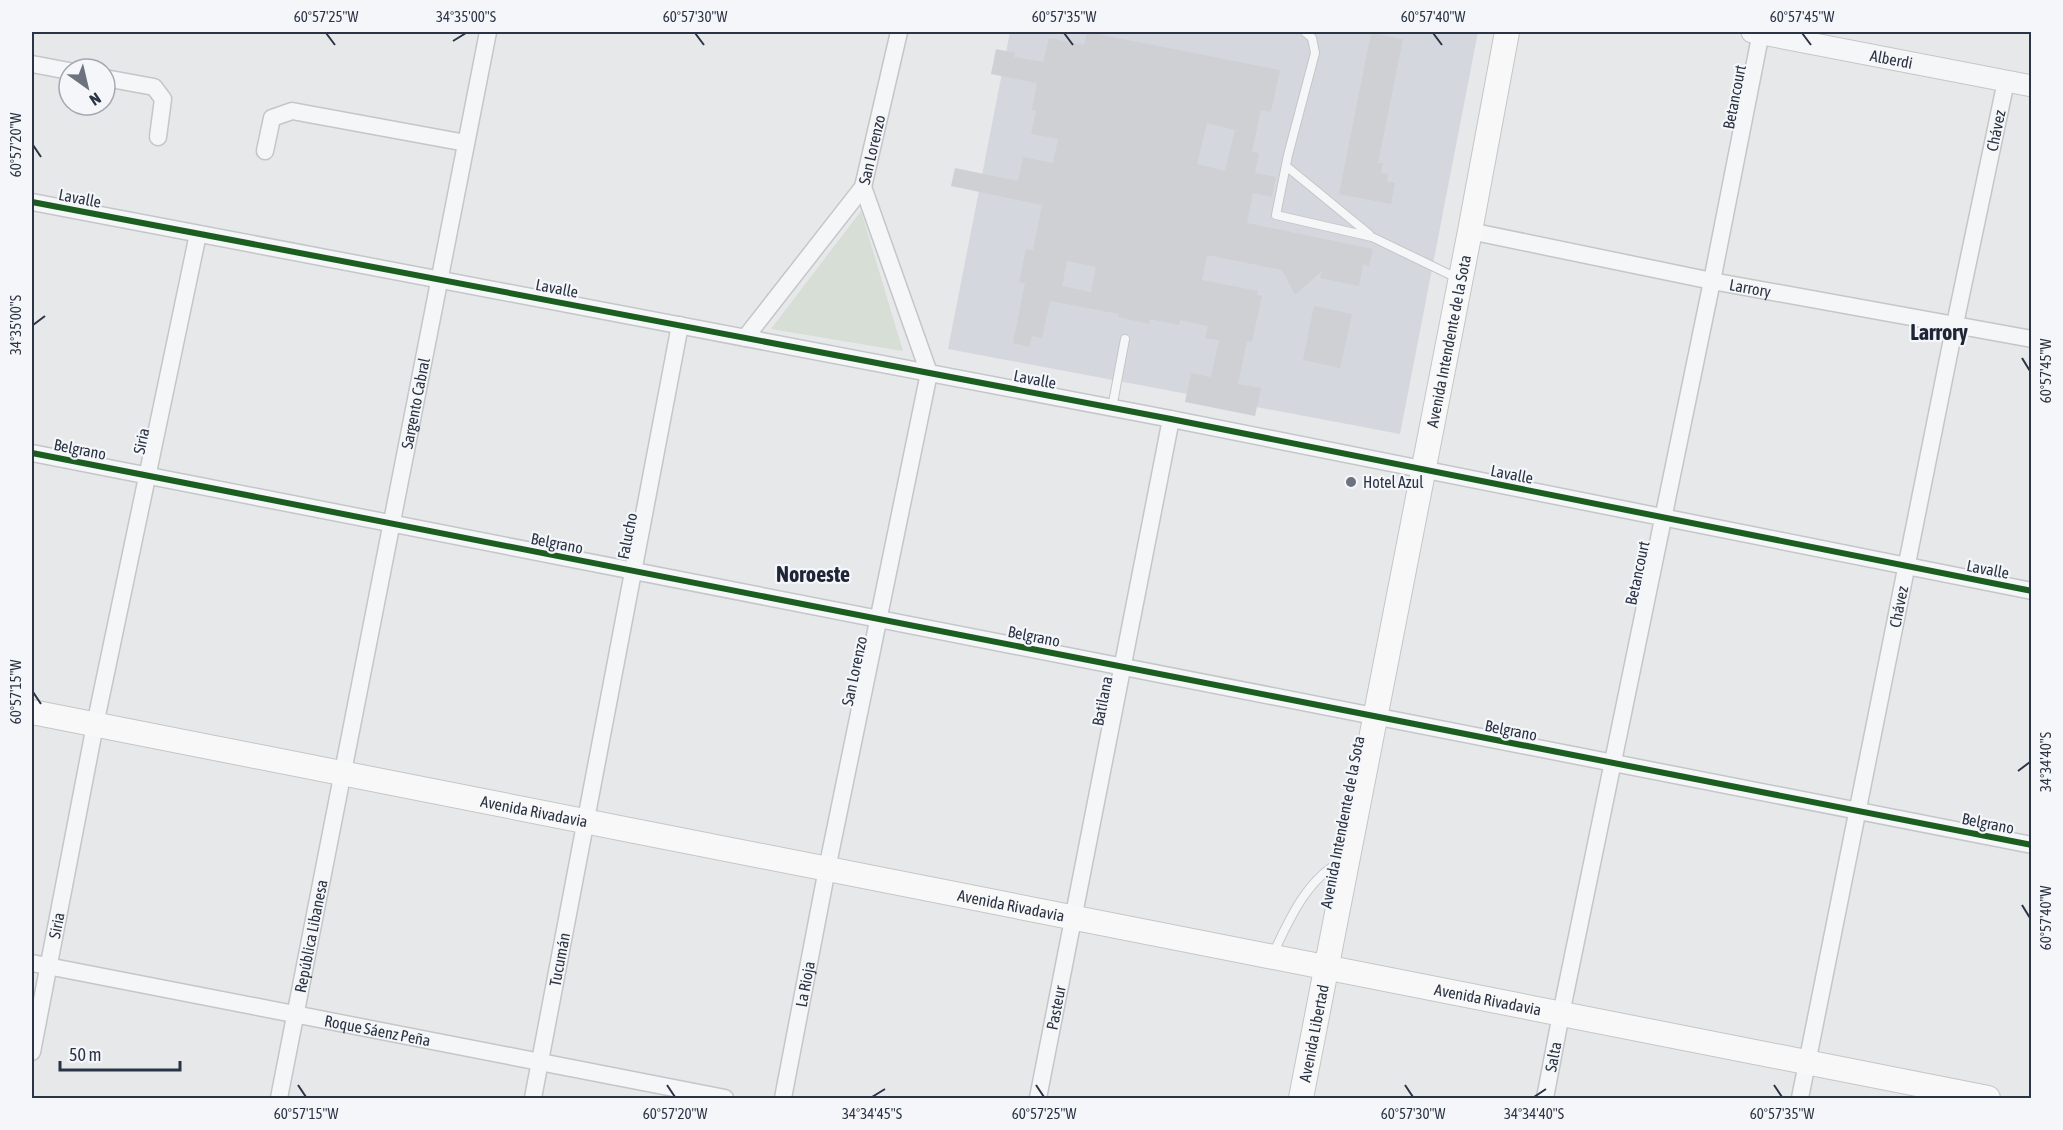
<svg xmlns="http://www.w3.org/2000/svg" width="2063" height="1130" viewBox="0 0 2063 1130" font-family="'Asap Condensed',sans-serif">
<rect width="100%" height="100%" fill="#e6e8ea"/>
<path fill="#d4d7dd" d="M1010,32H1478L1400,434L948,349Z"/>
<path fill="#d6ded6" d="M861,211L903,351L771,329Z"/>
<path fill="#ced0d3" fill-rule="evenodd" d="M1087,32L1280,70L1271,112L1261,110L1252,152L1259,153L1255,173L1276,177L1272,197L1253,193L1247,223L1373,249L1369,266L1363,264L1359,286L1320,278L1322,271L1295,295L1282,270L1207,255L1202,280L1258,291L1257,295L1262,296L1252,342L1247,341L1238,384L1261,388L1255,416L1185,402L1191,373L1211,377L1219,340L1205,338L1208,326L1180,320L1179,325L1150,319L1149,324L1118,317L1119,314L1050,301L1042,338L1032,336L1030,347L1013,343L1025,283L1019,282L1026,249L1033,250L1042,205L951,186L955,168L1018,181L1023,157L1053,163L1058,139L1031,134L1036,111L1032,110L1037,83L991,74L996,49L1015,53L1014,57L1043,62L1049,38L1084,45ZM1207,123L1235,130L1225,171L1197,164ZM1067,261L1096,267L1091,292L1062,286Z
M1371,33L1403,39L1378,163H1383L1381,173L1388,174L1387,181L1395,183L1391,204L1339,194Z
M1314,306L1352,314L1340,368L1303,360Z"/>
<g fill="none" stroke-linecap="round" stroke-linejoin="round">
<g stroke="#c4c6c8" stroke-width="10">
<path id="service" d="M1305,32L1312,38L1315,53L1288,155L1276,215L1372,237L1459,279
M1286,166L1369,234
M1112,408L1125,339
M1273,954C1288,922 1308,876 1343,861"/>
</g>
<g stroke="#c4c6c8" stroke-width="19">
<g id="minor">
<path d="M32,64L69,71"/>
<path d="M105,78L154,87L163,99L158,137"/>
<path d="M265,151L272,118L292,111L466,143"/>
<path d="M32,202L1171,419L2032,591"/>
<path id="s1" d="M1470,231L1712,281L2032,339"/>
<path id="s2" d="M745,338L863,187L899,32"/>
<path d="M32,453L2032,845"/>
<path id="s3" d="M32,963L725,1098"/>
<path id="s4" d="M32,1052L95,725L198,234"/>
<path id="s5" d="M279,1098L488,32"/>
<path id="s6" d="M533,1098L680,325"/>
<path id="s7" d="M783,1098L827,869L929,373L863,187"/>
<path id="s8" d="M1038,1098L1171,419"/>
<path id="s9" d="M1545,1098L1561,1014L1712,281L1761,32"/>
<path id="s10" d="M1800,1098L1955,324L2006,81"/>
</g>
</g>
<g stroke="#c4c6c8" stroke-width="23">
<g id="tertiary">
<path id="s11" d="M1752,32L2032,86"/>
</g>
</g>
<g stroke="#c4c6c8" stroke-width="26">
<g id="secondary">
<path id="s12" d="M32,712L1988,1098"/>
<path id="s13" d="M1301,1098L1470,231L1507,32"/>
</g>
</g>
<use href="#service" stroke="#f5f6f7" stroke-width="8"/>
<use href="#minor" stroke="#f5f6f7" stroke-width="16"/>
<use href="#tertiary" stroke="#f5f6f7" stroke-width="21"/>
<use href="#secondary" stroke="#f8f8f8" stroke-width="24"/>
<g stroke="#f4f6f9" stroke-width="10">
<path id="cycleway" d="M32,202L1171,419L2032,591
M32,453L2032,845"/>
</g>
<use href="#cycleway" stroke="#1b5e20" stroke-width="6"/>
</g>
<path fill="none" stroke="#2b3445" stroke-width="2" d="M326,33L335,45M695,33L704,45M1064,33L1073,45M1433,33L1442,45M1802,33L1811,45M453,41L466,33M33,145L41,157M33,325L45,316M2022,358L2030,371M33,692L41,704M2018,771L2030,762M2022,905L2030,918M298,1085L306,1097M667,1085L675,1097M1036,1085L1044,1097M1405,1085L1413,1097M1774,1085L1782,1097M872,1097L885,1089M1534,1097L1546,1089"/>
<circle fill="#6c737f" stroke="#f4f6f9" stroke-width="2" cx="1351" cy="482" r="6"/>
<g text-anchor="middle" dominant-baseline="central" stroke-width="4.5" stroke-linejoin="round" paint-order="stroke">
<g font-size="16" fill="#2b3445" stroke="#f4f6f9">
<text stroke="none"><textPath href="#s11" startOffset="142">Alberdi</textPath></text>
<text transform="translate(1734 97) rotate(-79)">Betancourt</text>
<text stroke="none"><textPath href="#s10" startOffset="987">Chávez</textPath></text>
<text stroke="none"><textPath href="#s2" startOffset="230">San Lorenzo</textPath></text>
<text transform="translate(80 198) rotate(11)">Lavalle</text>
<text transform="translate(557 288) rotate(11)">Lavalle</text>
<text stroke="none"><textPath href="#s1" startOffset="286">Larrory</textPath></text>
<text stroke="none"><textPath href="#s13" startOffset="771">Avenida Intendente de la Sota</textPath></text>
<text transform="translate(1035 379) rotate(11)">Lavalle</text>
<text stroke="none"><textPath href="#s5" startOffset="708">Sargento Cabral</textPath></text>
<text transform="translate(141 441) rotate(-78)">Siria</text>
<text transform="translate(80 449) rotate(11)">Belgrano</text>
<text transform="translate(1512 474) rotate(11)">Lavalle</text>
<text transform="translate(627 536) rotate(-79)">Falucho</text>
<text transform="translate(557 543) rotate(11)">Belgrano</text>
<text transform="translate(1988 569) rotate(11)">Lavalle</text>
<text transform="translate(1637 573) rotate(-78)">Betancourt</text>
<text stroke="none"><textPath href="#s10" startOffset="501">Chávez</textPath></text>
<text transform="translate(1034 636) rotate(11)">Belgrano</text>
<text transform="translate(854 671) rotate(-78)">San Lorenzo</text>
<text transform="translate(1102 701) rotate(-79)">Batilana</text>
<text transform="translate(1511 730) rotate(11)">Belgrano</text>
<text stroke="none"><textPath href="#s12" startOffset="512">Avenida Rivadavia</textPath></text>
<text transform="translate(1342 822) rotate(-79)">Avenida Intendente de la Sota</text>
<text transform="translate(1988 823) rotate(11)">Belgrano</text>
<text stroke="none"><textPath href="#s12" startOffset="998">Avenida Rivadavia</textPath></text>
<text stroke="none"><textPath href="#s4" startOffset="129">Siria</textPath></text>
<text stroke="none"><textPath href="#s5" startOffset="165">República Libanesa</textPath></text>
<text stroke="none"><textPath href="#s6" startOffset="141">Tucumán</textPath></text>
<text stroke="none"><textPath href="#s7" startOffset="116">La Rioja</textPath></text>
<text stroke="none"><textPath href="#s12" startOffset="1484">Avenida Rivadavia</textPath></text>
<text stroke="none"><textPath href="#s8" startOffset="92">Pasteur</textPath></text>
<text stroke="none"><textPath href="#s3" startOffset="352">Roque Sáenz Peña</textPath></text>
<text stroke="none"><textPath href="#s13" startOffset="66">Avenida Libertad</textPath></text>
<text stroke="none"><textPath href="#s9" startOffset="42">Salta</textPath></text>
</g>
<g font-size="16" fill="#2b3445" stroke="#f4f6f9" text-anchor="start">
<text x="1363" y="482">Hotel Azul</text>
</g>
<g font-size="22" font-weight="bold" fill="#1d2536" stroke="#f4f6f9">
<text x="1939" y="332">Larrory</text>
<text x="813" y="574">Noroeste</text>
</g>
</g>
<rect width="2063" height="1130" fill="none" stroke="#f4f6f9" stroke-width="66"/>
<g transform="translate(87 87) rotate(146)"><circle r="28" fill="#f4f6f9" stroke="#a4a8b1" stroke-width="1.5"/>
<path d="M0-4.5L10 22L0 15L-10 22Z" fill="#6c737f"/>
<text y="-9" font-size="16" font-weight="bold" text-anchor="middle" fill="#2b3445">N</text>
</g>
<path d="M60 1061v9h120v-9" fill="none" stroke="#2b3445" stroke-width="3"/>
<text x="69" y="1061" font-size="18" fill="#2b3445" stroke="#f4f6f9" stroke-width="4.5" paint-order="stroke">50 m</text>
<rect x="33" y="33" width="1997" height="1064" fill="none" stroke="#2b3445" stroke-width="2"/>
<g font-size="15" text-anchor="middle" fill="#2b3445">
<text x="326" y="22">60°57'25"W</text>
<text x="466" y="22">34°35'00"S</text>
<text x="695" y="22">60°57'30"W</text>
<text x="1064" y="22">60°57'35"W</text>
<text x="1433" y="22">60°57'40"W</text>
<text x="1802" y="22">60°57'45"W</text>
<text transform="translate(16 145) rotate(-90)" y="5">60°57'20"W</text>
<text transform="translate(16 325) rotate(-90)" y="5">34°35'00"S</text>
<text transform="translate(2046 371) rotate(-90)" y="5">60°57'45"W</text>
<text transform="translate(16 692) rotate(-90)" y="5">60°57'15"W</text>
<text transform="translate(2046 762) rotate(-90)" y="5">34°34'40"S</text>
<text transform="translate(2046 918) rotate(-90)" y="5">60°57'40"W</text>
<text x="306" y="1119">60°57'15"W</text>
<text x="675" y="1119">60°57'20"W</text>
<text x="872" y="1119">34°34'45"S</text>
<text x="1044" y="1119">60°57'25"W</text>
<text x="1413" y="1119">60°57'30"W</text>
<text x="1534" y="1119">34°34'40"S</text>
<text x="1782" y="1119">60°57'35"W</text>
</g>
</svg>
